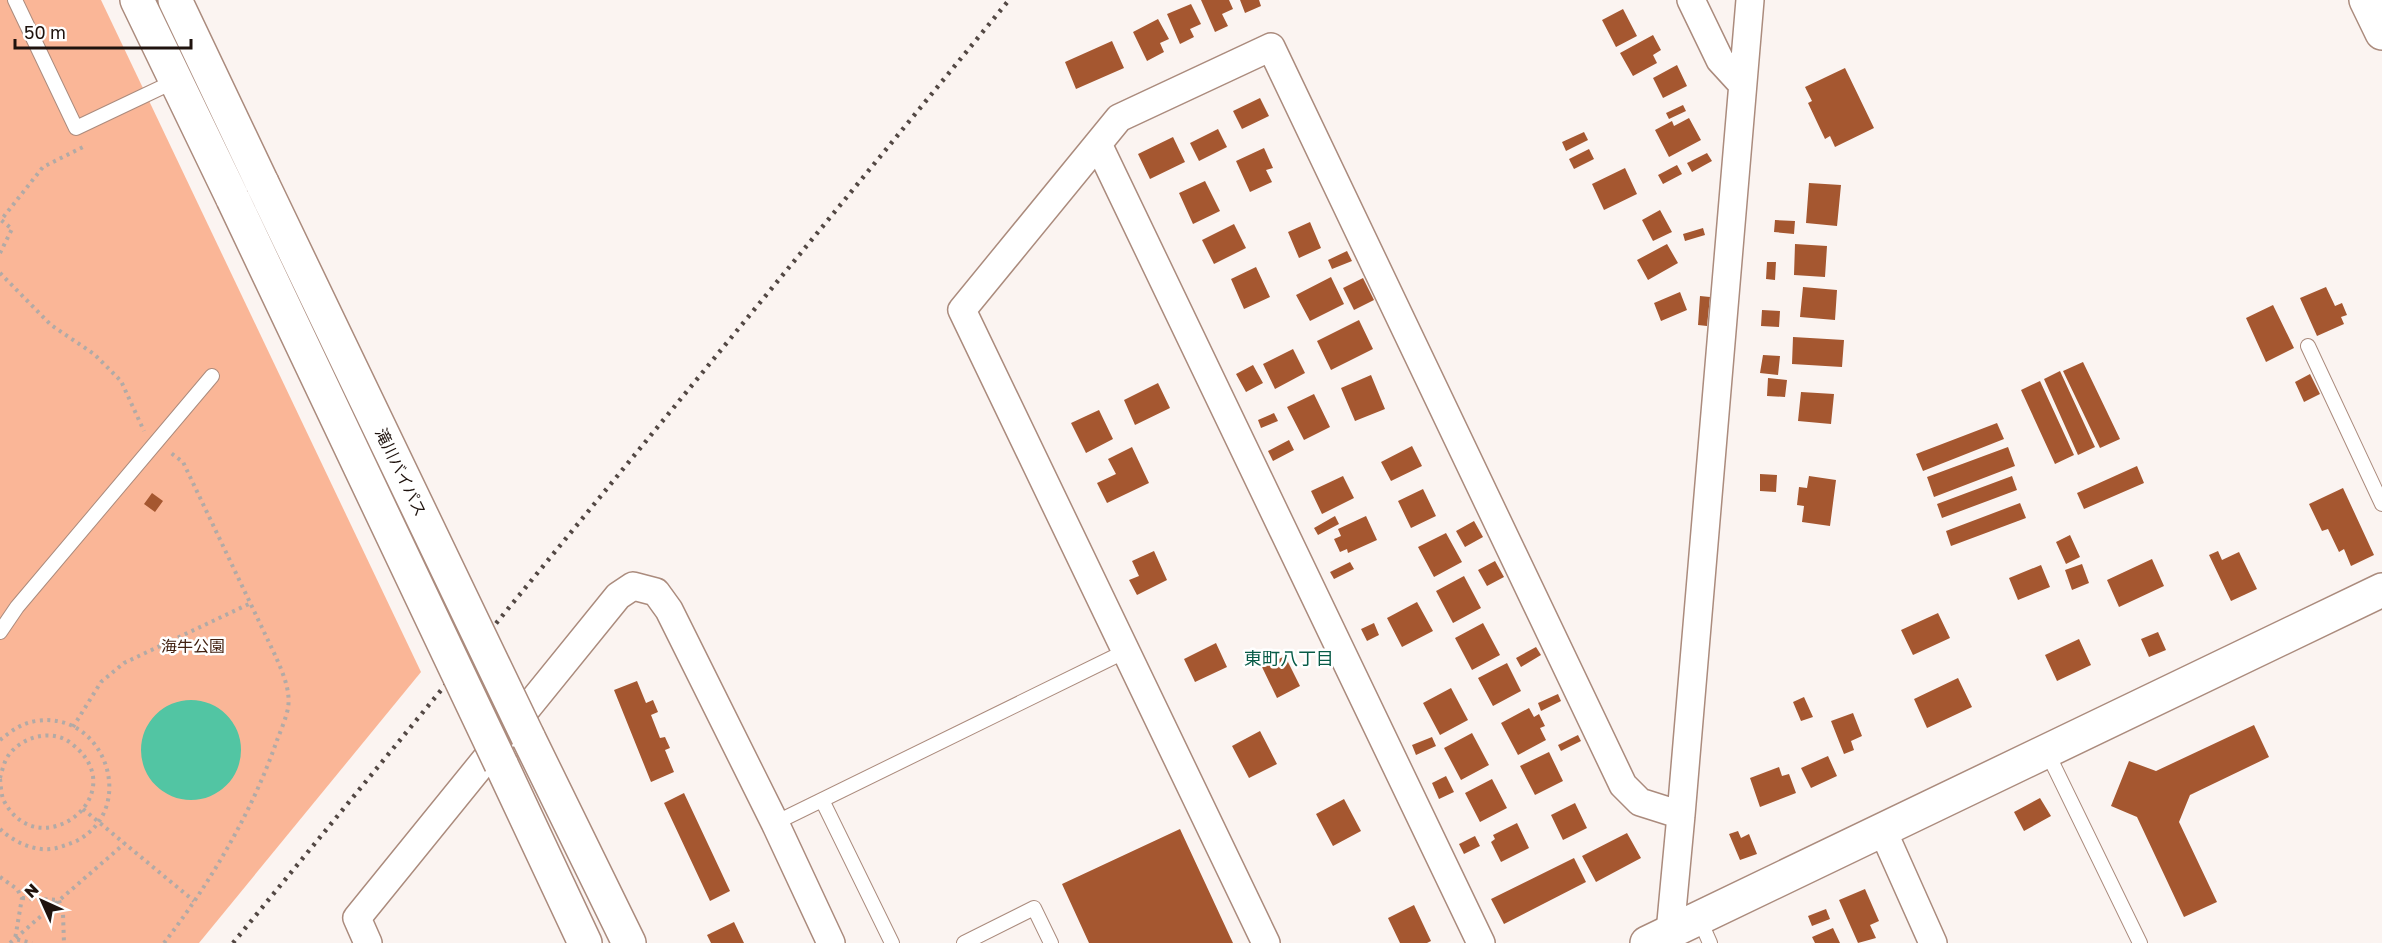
<svg xmlns="http://www.w3.org/2000/svg" width="2382" height="943" viewBox="0 0 2382 943" font-family="'Golos Text','Noto Sans JP',sans-serif">
<rect width="100%" height="100%" fill="#fbf4f1"/>
<path fill="#fab697" d="M0,0H101L421,672L199,943H0Z"/>
<path fill="#52c5a3" d="M141 750a50 50 0 1 1 100 0a50 50 0 1 1-100 0Z"/>
<path fill="#a55730" d="M1201,0H1229L1233,9L1222,14L1228,26L1215,32Z
M1240,0H1259L1261,6L1245,13Z
M1191,4L1201,24L1190,29L1194,37L1180,44L1167,14Z
M1623,9L1637,36L1616,47L1602,20Z
M1158,19L1169,39L1160,43L1164,52L1147,61L1133,32Z
M1653,35L1661,50L1653,55L1657,63L1633,76L1620,53Z
M1112,41L1124,68L1076,89L1065,62Z
M1677,65L1687,86L1663,98L1653,78Z
M1845,68L1874,128L1835,147L1830,136L1825,139L1808,103L1812,101L1805,87Z
M1260,98L1269,116L1242,129L1233,111Z
M1683,105L1686,111L1669,119L1666,113Z
M1689,118L1701,140L1669,157L1655,130L1672,121L1674,126Z
M1218,129L1227,147L1199,161L1190,143Z
M1584,132L1588,140L1566,151L1562,142Z
M1173,137L1185,162L1150,179L1138,154Z
M1264,148L1273,168L1266,170L1272,182L1250,192L1236,161Z
M1589,149L1594,159L1574,169L1569,159Z
M1707,153L1712,161L1692,172L1687,163Z
M1677,165L1682,174L1663,184L1658,175Z
M1625,168L1637,194L1604,210L1592,184Z
M1205,181L1220,211L1193,224L1179,193Z
M1809,183L1841,185L1837,226L1806,223Z
M1660,210L1672,232L1653,241L1642,220Z
M1775,220L1795,221L1794,234L1774,232Z
M1310,222L1321,248L1299,258L1288,232Z
M1234,224L1246,248L1214,264L1202,240Z
M1703,228L1705,235L1685,241L1683,234Z
M1667,244L1678,263L1648,280L1637,260Z
M1795,244L1827,246L1825,277L1794,275Z
M1347,251L1352,261L1332,269L1328,260Z
M1767,262H1776L1775,280L1766,279Z
M1256,267L1270,297L1244,309L1231,279Z
M1331,277L1344,304L1310,321L1296,295Z
M1363,278L1374,300L1354,310L1343,288Z
M1803,287L1837,290L1835,320L1800,317Z
M2326,287L2335,306L2342,303L2347,315L2341,317L2344,324L2317,336L2300,298Z
M1680,292L1687,310L1661,321L1654,303Z
M1700,296L1710,297L1707,326L1698,325Z
M2273,305L2294,348L2266,362L2246,318Z
M1762,310L1780,311L1779,327L1761,326Z
M1359,320L1373,349L1331,370L1317,341Z
M1793,337L1844,340L1842,367L1792,364Z
M1293,349L1305,373L1275,389L1263,364Z
M1763,355L1780,356L1778,375L1760,373Z
M2083,362L2120,439L2100,448L2063,371Z
M1253,365L1263,383L1246,392L1236,374Z
M2060,371L2095,447L2078,455L2044,379Z
M2310,374L2320,394L2304,402L2295,382Z
M1371,375L1385,409L1355,421L1341,388Z
M1768,378L1787,380L1785,397L1767,396Z
M2040,381L2074,455L2055,464L2021,390Z
M1158,383L1170,408L1135,425L1124,400Z
M1801,392L1834,394L1831,424L1798,421Z
M1314,394L1330,427L1304,440L1287,407Z
M1099,410L1113,439L1086,453L1071,423Z
M1274,413L1278,421L1261,428L1258,420Z
M1997,423L2004,439L1923,471L1916,454Z
M1289,440L1294,450L1273,461L1268,451Z
M1412,446L1422,466L1391,481L1381,462Z
M1132,447L1149,483L1107,503L1097,483L1116,474L1108,459Z
M2008,447L2015,466L1934,497L1927,477Z
M2137,466L2144,483L2084,509L2077,493Z
M1760,474L1777,475L1776,492L1760,491Z
M1343,476L1354,498L1322,514L1311,491Z
M1809,476L1836,480L1830,526L1802,522L1804,506L1797,505L1799,487L1807,488Z
M2012,476L2017,490L1942,518L1937,504Z
M2343,488L2374,555L2351,566L2344,549L2339,552L2328,529L2322,531L2309,504Z
M1423,489L1436,516L1411,528L1398,501Z
M152,493L163,501L155,512L144,504Z
M2020,503L2026,518L1951,546L1946,531Z
M1335,516L1339,524L1318,535L1314,528Z
M1366,516L1377,540L1348,553L1347,549L1340,552L1334,539L1341,536L1338,529Z
M1474,521L1483,537L1465,547L1456,531Z
M1446,533L1462,562L1434,577L1418,547Z
M2070,535L2080,557L2066,564L2056,542Z
M1154,551L1167,580L1137,595L1129,580L1139,576L1132,561Z
M2218,551L2222,560L2239,552L2257,589L2231,601L2209,555Z
M2152,559L2164,586L2119,607L2107,580Z
M1495,561L1504,577L1487,586L1478,570Z
M1350,562L1354,569L1334,579L1330,572Z
M2082,564L2089,583L2072,590L2065,570Z
M2041,565L2050,587L2018,600L2009,578Z
M1464,576L1481,608L1453,623L1436,591Z
M1417,602L1433,631L1402,647L1387,618Z
M1938,613L1950,638L1913,655L1901,630Z
M1374,623L1379,635L1367,641L1361,629Z
M1483,623L1500,655L1472,670L1455,638Z
M2158,632L2166,650L2149,657L2141,639Z
M2079,639L2091,665L2057,681L2045,655Z
M1216,643L1227,667L1195,682L1184,659Z
M1536,647L1541,655L1521,667L1516,658Z
M1285,656L1300,686L1277,698L1262,667Z
M1507,663L1521,691L1493,706L1478,678Z
M1958,678L1972,707L1927,728L1914,699Z
M637,681L646,703L653,700L658,712L651,715L660,738L665,737L670,748L665,750L674,772L651,782L614,690Z
M1451,688L1468,720L1440,735L1423,703Z
M1558,694L1561,701L1541,711L1538,703Z
M1804,697L1813,717L1801,721L1793,702Z
M1529,708L1534,717L1539,714L1545,726L1540,728L1546,740L1518,755L1501,723Z
M1853,713L1862,736L1851,741L1854,750L1844,754L1831,721Z
M2254,725L2269,757L2190,795L2179,822L2217,902L2184,917L2137,817L2111,806L2129,761L2156,771Z
M1260,731L1277,764L1249,778L1232,746Z
M1472,733L1489,765L1461,780L1444,748Z
M1578,735L1581,741L1561,751L1558,745Z
M1432,737L1436,746L1416,755L1412,745Z
M1549,752L1563,781L1535,795L1520,766Z
M1828,756L1837,776L1811,788L1801,768Z
M1779,767L1782,776L1789,774L1796,793L1760,807L1750,778Z
M1446,776L1454,792L1439,799L1432,783Z
M1492,779L1507,808L1480,822L1465,793Z
M684,793L730,891L710,901L664,803Z
M2040,798L2051,816L2024,831L2014,812Z
M1344,799L1361,831L1333,846L1316,814Z
M1575,803L1587,828L1563,840L1551,815Z
M1517,823L1529,848L1501,862L1491,842L1495,839L1493,835Z
M1180,829L1233,943H1089L1062,884Z
M1738,831L1741,838L1749,834L1757,854L1740,860L1729,834Z
M1627,833L1641,858L1596,882L1582,856Z
M1475,836L1480,846L1464,854L1459,844Z
M1574,858L1586,882L1504,924L1491,899Z
M1865,889L1879,921L1870,925L1876,938L1858,943L1839,900Z
M1414,905L1431,941L1427,943H1400L1388,918Z
M1826,909L1830,919L1812,926L1808,916Z
M734,922L744,943H711L707,935Z
M1833,928L1840,943H1815L1812,937Z"/>
<g fill="none" stroke-linecap="round" stroke-linejoin="round">
<g stroke="#ab8b7d" stroke-width="16">
<path id="lane" d="M15,0L76,128L175,81
M2308,346L2382,504
M0,632L17,607L212,376
M2047,752L2140,943
M822,800L892,943
M775,823L1126,651
M1699,918L1710,943
M964,943L1034,908L1051,943"/>
</g>
<g stroke="#ab8b7d" stroke-width="30">
<path id="street" d="M1691,0L1720,60L1742,84
M1098,144L1481,943
M1883,831L1933,943
M368,943L357,918L618,596L633,586L656,592L669,610L775,823L831,943
M1266,943L962,310L1119,118L1271,47L1623,785L1640,802L1681,815
M1669,943L1681,815L1750,0"/>
</g>
<g stroke="#ab8b7d" stroke-width="36">
<path id="secondary" d="M2366,0L2382,33
M1647,943L2382,590"/>
</g>
<g stroke="#ab8b7d" stroke-width="36">
<path id="highway" d="M137,0L233,199
M175,0L262,183
M528,737L629,943
M501,764L585,943"/>
</g>
<path stroke="#b2aaa6" stroke-width="4" stroke-dasharray="3 4.5" stroke-linecap="butt" d="M0,253L12,229L1,220L43,167L85,146
M0,273L51,325L94,354L121,381L144,431
M73,727L101,682L124,663L251,603
M0,740C11,731 22,723 36,721C103,710 138,804 80,839C75,842 69,844 63,846C41,855 16,844 0,829
M0,778C2,771 4,762 8,756C22,736 53,728 72,744C136,794 39,868 4,801C1,795 1,786 0,779
M83,809L194,901
M0,877L17,889L22,898L15,939L32,943
M22,898L59,900L63,914L64,943
M10,943L124,844
M164,943C209,885 252,812 276,743C280,732 286,719 288,708C291,690 282,671 275,655L183,462L171,453"/>
<use href="#lane" stroke="#fff" stroke-width="14"/>
<use href="#street" stroke="#fff" stroke-width="27"/>
<use href="#secondary" stroke="#fff" stroke-width="33"/>
<use href="#highway" stroke="#fff" stroke-width="33"/>
<path stroke="#524743" stroke-width="4.5" stroke-dasharray="3 6" stroke-linecap="butt" d="M233,943L1009,0"/>
<g stroke="#ab8b7d" stroke-width="36" stroke-linecap="butt">
<path id="highway-bridge" d="M262,183L528,737
M233,199L501,764"/>
</g>
<use href="#highway-bridge" stroke="#fff" stroke-width="33"/>
</g>
<g text-anchor="middle" dominant-baseline="central" stroke-width="5" stroke-linejoin="round" paint-order="stroke">
<g font-size="16" fill="#1f130e" stroke="#fff">
<text transform="translate(401 472) rotate(64)">滝川バイパス</text>
</g>
<g font-size="16" fill="#422110" stroke="#fff">
<text x="193" y="646">海牛公園</text>
</g>
<g font-size="18" fill="#075b47" stroke="#fff">
<text x="1289" y="658">東町八丁目</text>
</g>
</g>
<g transform="translate(42 901) rotate(315)" stroke="#ffffff" stroke-width="4.5" paint-order="stroke">
<path d="M0-4.5L10 22L0 15L-10 22Z" fill="#1f130e"/>
<text y="-9" font-size="16" font-weight="bold" text-anchor="middle" fill="#1f130e">N</text>
</g>
<path d="M15 39v9h176v-9" fill="none" stroke="#1f130e" stroke-width="3"/>
<text x="24" y="39" font-size="18" fill="#1f130e" stroke="#ffffff" stroke-width="4.5" paint-order="stroke">50 m</text>
</svg>
